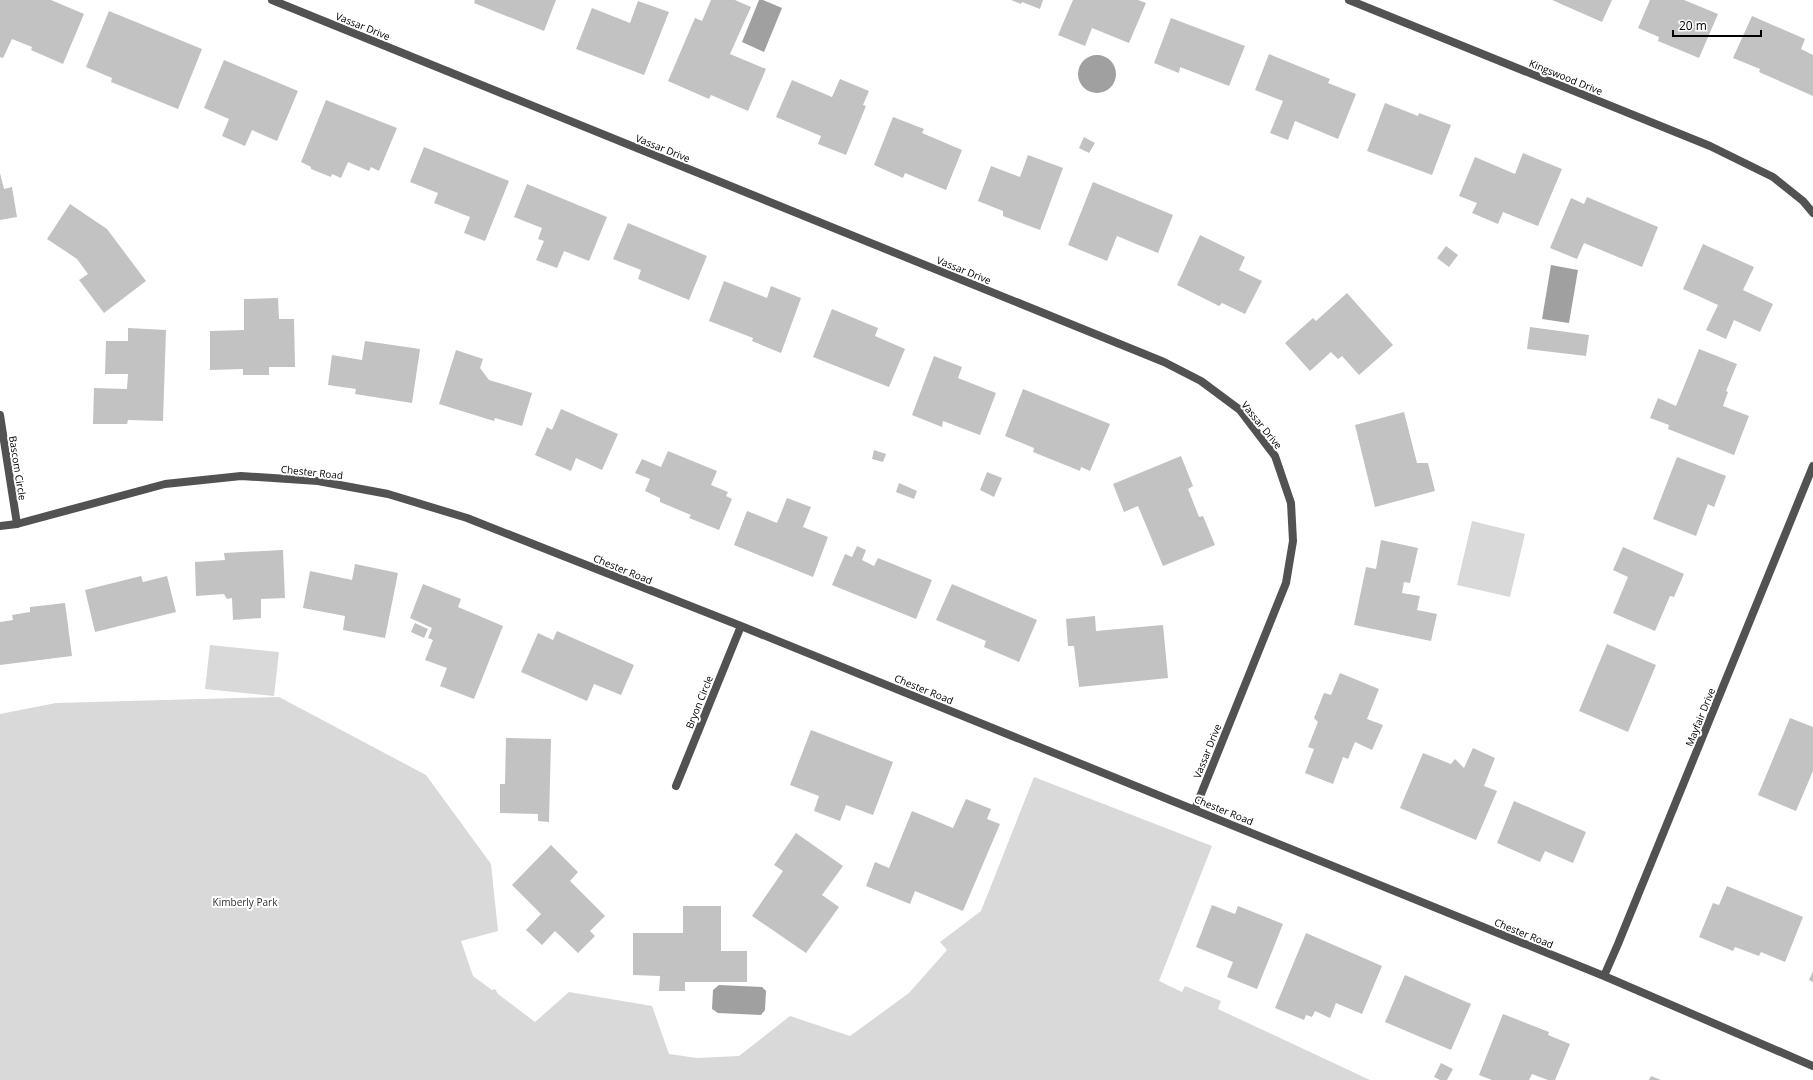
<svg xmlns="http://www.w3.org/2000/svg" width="1813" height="1080" viewBox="0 0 1813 1080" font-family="'Open Sans',sans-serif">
<rect width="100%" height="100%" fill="#fff"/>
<path fill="#d9d9d9" d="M1472,521L1525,534L1510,597L1457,585Z
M210,645L279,652L274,696L205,689Z
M279,697L426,775L491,864L498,931L461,941L473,976L492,990L495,989L498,994L535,1022L569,992L652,1006L669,1054L697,1058L739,1056L790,1016L850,1036L909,993L947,950L940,942L981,911L1034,777L1212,846L1159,981L1182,992L1185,986L1221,1001L1218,1009L1370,1080H0V714L56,703Z"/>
<path fill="#a0a0a0" d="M759,0H763L782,8L764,52L742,42Z
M1078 74a19 19 0 1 1 38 0a19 19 0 1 1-38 0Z
M1551,265L1578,270L1569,323L1542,319Z
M719,985L762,987L766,991L765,1010L761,1015L718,1013L712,1009L713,990Z"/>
<path fill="#c2c2c2" d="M0,0H51L84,14L63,64L31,50L32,47L12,39L3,58L0,57Z
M475,0H556L544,31L474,3Z
M711,0H735L751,7L730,54L766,69L748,111L711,95L709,99L668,81L695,18L702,21Z
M1011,0H1043L1040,9L1022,2L1021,4Z
M1073,0H1138L1146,3L1129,43L1092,28L1085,46L1058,35Z
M1552,0H1612L1602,22Z
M1650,0H1684L1718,14L1699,58L1658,41L1659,37L1638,28Z
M638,1L669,12L644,75L576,49L592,8L630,23Z
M109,11L202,49L178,109L111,82L112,78L86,67Z
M1752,16L1805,39L1801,49L1813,55V96L1759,72L1760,69L1733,58Z
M1171,18L1245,46L1229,86L1180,67L1179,73L1154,63Z
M1269,54L1330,79L1328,83L1356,94L1338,139L1295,121L1288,140L1270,133L1283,101L1255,90Z
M224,60L298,91L277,141L252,130L245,146L222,136L229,119L204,108Z
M840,79L869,91L863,105L866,106L846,155L818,144L821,136L776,117L792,80L832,97Z
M326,100L397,128L379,171L371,167L369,171L348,162L341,178L332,174L331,177L311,169V167L301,162Z
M1385,103L1418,116L1419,113L1451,125L1432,175L1367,151Z
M893,117L924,129L922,133L962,150L946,190L905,173L903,178L874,165Z
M1084,137L1095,143L1089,153L1079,148Z
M424,147L509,181L485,241L464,233L470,217L434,203L438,193L410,182Z
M1523,153L1562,169L1538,226L1503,212L1498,224L1472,213L1477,203L1459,196L1475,157L1515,174Z
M1028,155L1063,168L1040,230L1003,216V211L978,201L991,166L1020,177Z
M0,173L4,189L12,187L17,217L0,220Z
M1093,182L1173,215L1158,253L1117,236L1107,261L1068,245Z
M527,184L607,217L589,261L564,251L557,268L536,260L544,241L538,239L542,228L514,217Z
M1587,197L1658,227L1642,267L1584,243L1577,259L1550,248L1571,198L1584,204Z
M70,204L107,229L146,281L104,313L79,280L88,274L77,259L47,239Z
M628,223L707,256L689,300L638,279L641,270L613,259Z
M1200,235L1245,257L1239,270L1262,281L1245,314L1222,303L1219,306L1177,285Z
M1703,244L1754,267L1743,290L1773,304L1760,332L1734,320L1726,339L1706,330L1718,305L1683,289Z
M1446,246L1458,255L1449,267L1437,258Z
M724,281L767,298L771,286L801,298L781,353L752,341L753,338L709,321Z
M1347,293L1393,345L1359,375L1342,356L1338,359L1331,352L1310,371L1285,343L1313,318L1316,321Z
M278,298L279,319H294L295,367H269V375H243V369L210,370V331L244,330V299Z
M832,309L878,328L875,336L905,349L889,387L813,357Z
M1530,327L1589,335L1586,356L1527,349Z
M128,328L166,330L163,421L128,420L127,424H93L94,388L127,389L128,374H105L106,341H128Z
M365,341L420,349L412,403L355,394L356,389L328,385L332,355L362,360Z
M1699,349L1737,364L1726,391L1728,392L1723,406L1749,416L1734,455L1668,429L1669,425L1650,418L1658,398L1676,406Z
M456,350L483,359L480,368L489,380L532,393L522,426L495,418L494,421L439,404Z
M934,356L962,367L958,378L996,393L980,435L943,421L942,427L912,415Z
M1023,389L1110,424L1090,471L1081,467L1080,471L1033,452L1034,448L1005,436Z
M561,409L618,434L602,470L576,458L571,471L535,455L547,427L552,430Z
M1404,412L1417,463H1428L1435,491L1375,507L1355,425Z
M874,450L886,454L883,462L872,459Z
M668,451L717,471L711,485L728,492L726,496L732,499L719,530L689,518L691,515L660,502V498L645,491L650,479L635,473L642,459L661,467Z
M1181,456L1193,486L1188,489L1199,517L1203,516L1215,545L1163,566L1138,506L1124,512L1113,484Z
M1677,457L1726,476L1714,507L1708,504L1696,536L1653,519Z
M987,472L1002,478L994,497L980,490Z
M899,483L917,491L914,499L896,492Z
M787,498L811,507L803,527L828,537L813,577L734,545L747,511L777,523Z
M1381,540L1418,548L1410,583L1404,582L1402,593L1420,596L1417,610L1437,614L1431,641L1354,625L1366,567L1376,569Z
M857,546L866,550L862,560L874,566L878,558L932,580L916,619L832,585L845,554L852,557Z
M1623,547L1684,574L1674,597L1670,596L1655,631L1613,613L1628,577L1613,570Z
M283,550L285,598L261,599V618L233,620L232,598L227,599L224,594L196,596L195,562L225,560L224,553Z
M355,564L398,573L385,638L343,630L345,616L303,608L310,571L352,580Z
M141,576L143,582L167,576L176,612L95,632L85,590Z
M423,584L461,599L458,607L503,626L474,699L440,686L447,668L425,660L433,640L428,638L432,628L410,618Z
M952,584L1037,620L1019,662L984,647L986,641L936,620Z
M65,603L72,656L0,665V622L13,620L12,615L30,612V607Z
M1095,616L1096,631L1163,625L1168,678L1079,687L1074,646H1068L1066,619Z
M415,623L428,629L424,638L411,632Z
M557,631L634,665L621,695L594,684L587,701L521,672L538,633L553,640Z
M1607,644L1656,665L1628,732L1579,711Z
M1340,673L1379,689L1367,719L1383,725L1372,750L1355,742L1348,759L1343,757L1333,784L1305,773L1314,749L1308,747L1318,722L1314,718L1324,693L1331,695Z
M1790,718L1813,727V771L1796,811L1758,795Z
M811,730L893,762L873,815L846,805L840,821L814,811L819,796L790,785Z
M506,738L551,739L549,822L538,821V814L500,813V784H505Z
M1473,748L1495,758L1484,786L1497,791L1476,840L1400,808L1423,753L1451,764L1455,759L1464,768Z
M966,799L991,809L987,819L1000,824L963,911L915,891L910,904L866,886L875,862L889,868L912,811L953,828Z
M1514,801L1586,832L1573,863L1545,851L1540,862L1497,843Z
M796,833L843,866L822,895L839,907L806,953L752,916L783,871L774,865Z
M551,845L578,872L570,881L605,916L590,931L595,936L578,953L555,931L542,945L526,930L541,914L512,885Z
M1727,886L1803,917L1785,962L1761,952L1759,956L1735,947L1733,951L1699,937L1713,903L1719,905Z
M1212,905L1235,914L1238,906L1283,924L1257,989L1227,977L1233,962L1196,947Z
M683,906H721V951H747V982H685V991H659L660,976L633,975V933H683Z
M1306,933L1382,966L1362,1014L1336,1003L1330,1018L1315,1011L1312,1017L1306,1015L1304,1020L1275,1008Z
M1813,971V982L1809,980Z
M1405,975L1471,1004L1451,1050L1385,1022Z
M1503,1014L1549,1032L1548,1035L1570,1044L1555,1080H1548L1532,1074L1529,1080H1492L1479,1075Z
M1441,1063L1453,1069L1447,1080H1440L1434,1077Z
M1651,1076L1661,1080H1649Z"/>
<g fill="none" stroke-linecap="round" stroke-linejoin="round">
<path stroke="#525252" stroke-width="8" d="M272,0L1164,362L1201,381L1240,410L1275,456L1291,503L1293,541L1286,583L1195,809
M1349,0L1710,146L1773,177L1803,201L1813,213
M0,415L17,524
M0,526L17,524L165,484L241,476L318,481L388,494L467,518L741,626L1604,976L1813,1066
M676,786L741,626
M1604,976L1618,944L1813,466"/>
</g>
<g text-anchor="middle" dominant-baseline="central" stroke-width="4" stroke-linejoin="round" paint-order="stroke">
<g font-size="10" fill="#000" stroke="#fff">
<text transform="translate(363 26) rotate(22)">Vassar Drive</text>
<text transform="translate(1566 77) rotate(22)">Kingswood Drive</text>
<text transform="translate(663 148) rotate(22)">Vassar Drive</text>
<text transform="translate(964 270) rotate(22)">Vassar Drive</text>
<text transform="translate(1262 425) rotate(51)">Vassar Drive</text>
<text transform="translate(18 468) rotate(81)">Bascom Circle</text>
<text transform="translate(312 472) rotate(6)">Chester Road</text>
<text transform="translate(623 569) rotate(22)">Chester Road</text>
<text transform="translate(924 689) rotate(22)">Chester Road</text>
<text transform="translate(699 702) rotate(-68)">Bryon Circle</text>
<text transform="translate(1700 717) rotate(-68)">Mayfair Drive</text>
<text transform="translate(1207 751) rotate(-68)">Vassar Drive</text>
<text transform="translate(1224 810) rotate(22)">Chester Road</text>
<text transform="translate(1524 933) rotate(22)">Chester Road</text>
</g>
<g font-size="10" fill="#303030" stroke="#fff">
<text x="245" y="902">Kimberly Park</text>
</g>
</g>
<path d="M1673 30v6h88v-6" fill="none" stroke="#000000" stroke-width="2"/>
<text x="1679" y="30" font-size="12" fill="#000000" stroke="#ffffff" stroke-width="3" paint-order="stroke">20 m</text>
</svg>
